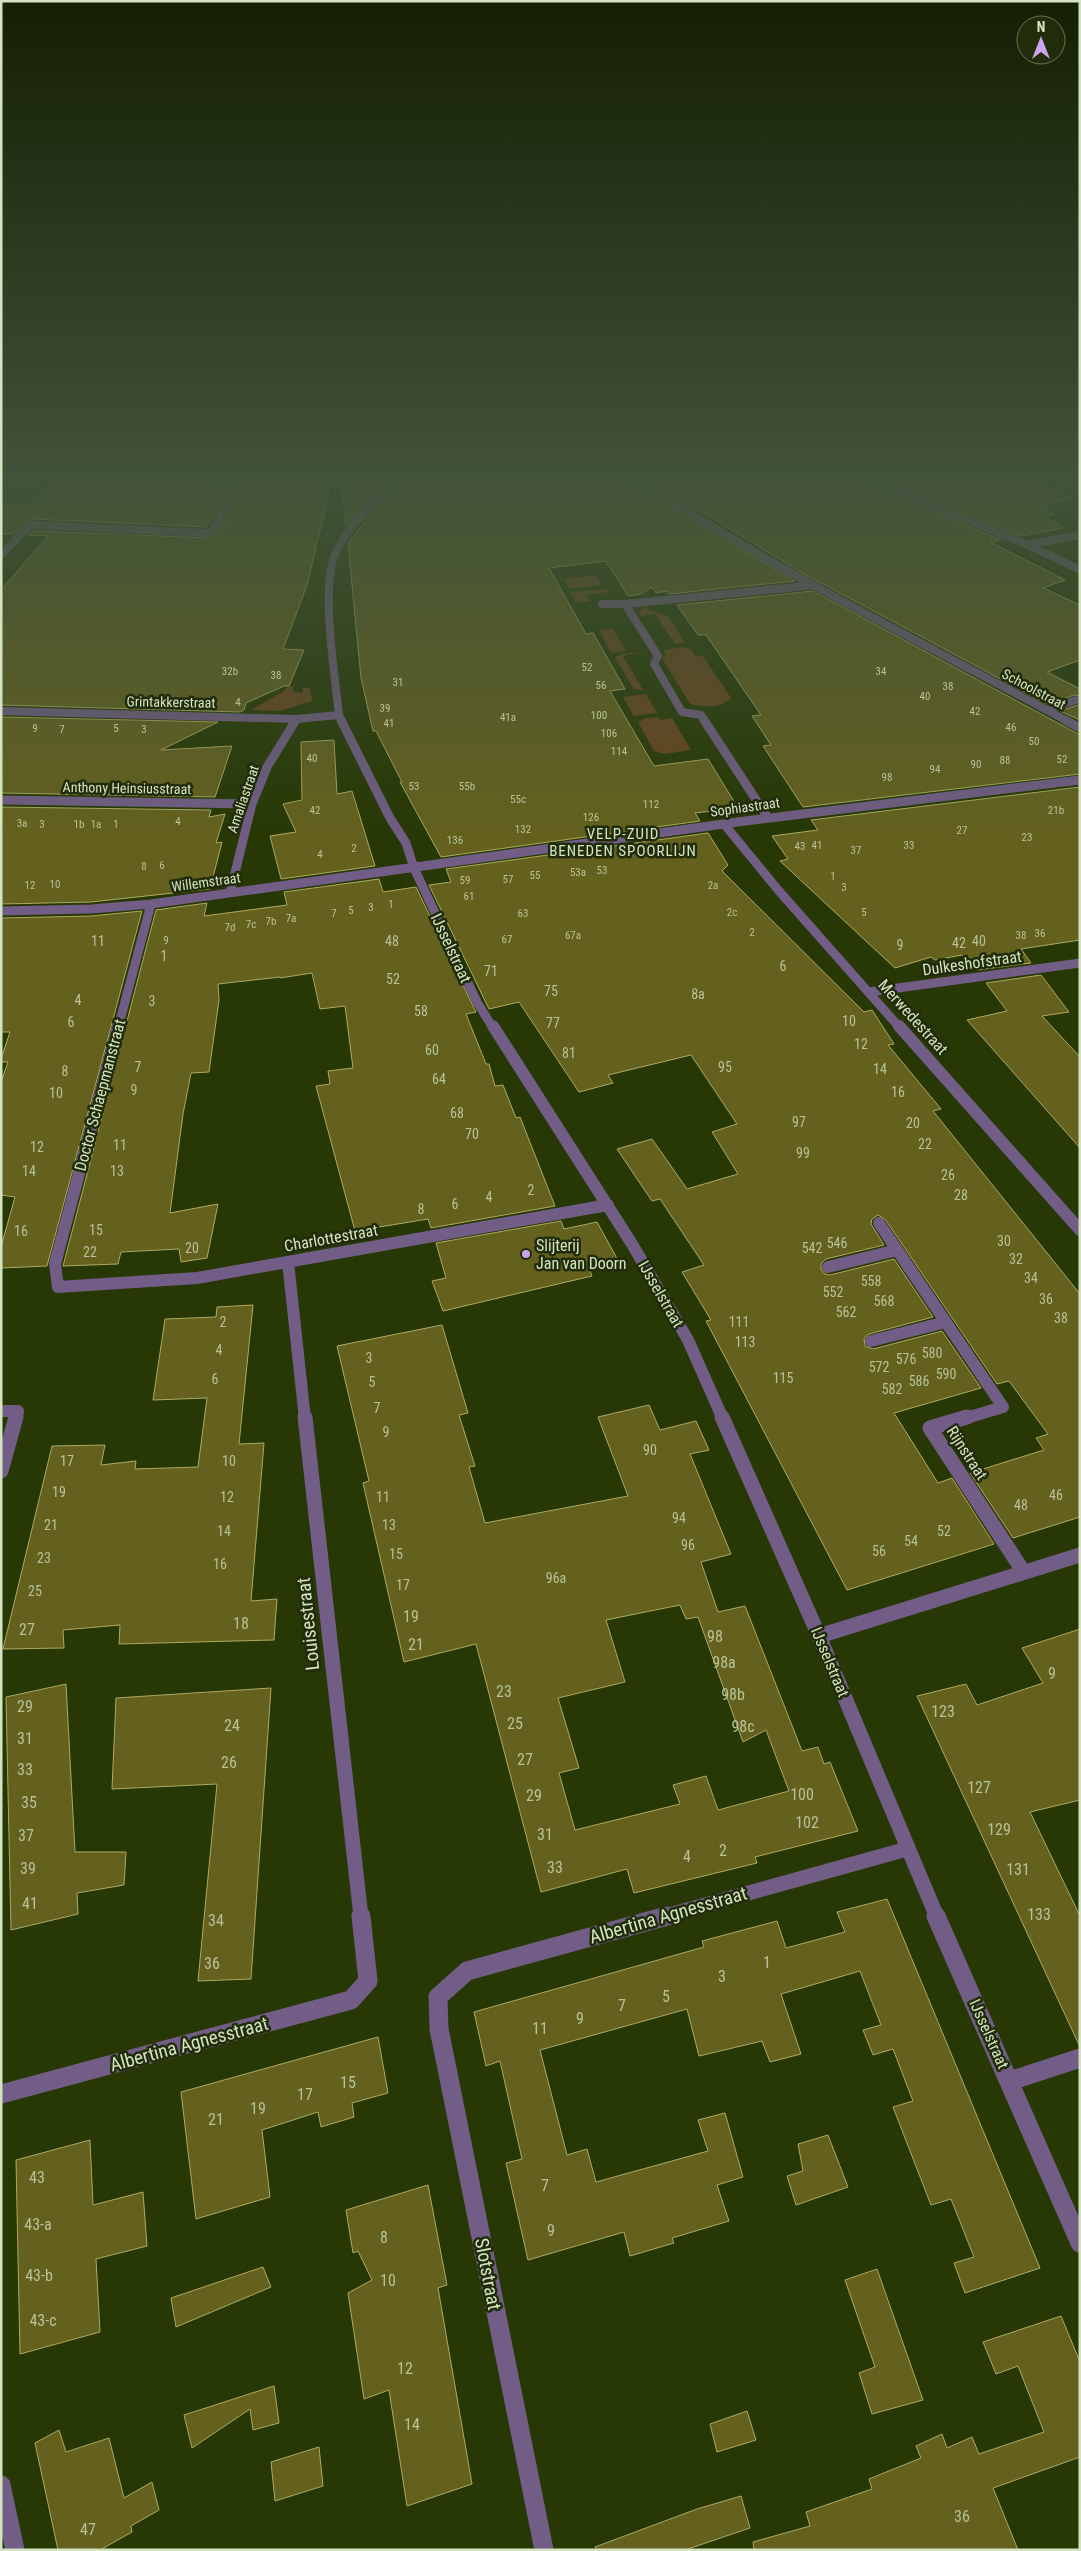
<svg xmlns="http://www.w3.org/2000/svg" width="1081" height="2551" viewBox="0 0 1081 2551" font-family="'Roboto Condensed',sans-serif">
<rect width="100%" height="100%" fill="#273804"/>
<path fill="#68451c" d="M596,575L602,585L569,589L564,579Z
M606,589L608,592L587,595L590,601L576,603L570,592Z
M644,608L668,616L685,643L675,644L655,614L641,616L639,612Z
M613,629L626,651L611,653L599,630Z
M683,647L691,649L695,655L703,656L731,698C719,709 705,707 690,704L662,658L666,655L663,650Z
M641,652L623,656L643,690L634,689L615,657L622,654Z
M289,686L293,687V692L302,693L303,688H310L312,701L280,711L251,710L281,693Z
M646,694L657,713L634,716L623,697Z
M658,717L660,720L672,718L691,750L665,754L654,751L638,722L645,718Z"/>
<path fill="#64611e" stroke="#adaa61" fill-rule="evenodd" d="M51,480H131L225,484V480H232V485L206,527L35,519L23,524L13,534H1V504L31,506Z
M244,480H332L307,585L283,649L304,650L289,686H284L246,703L244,710L240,712L1,705V590L48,536L28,535L30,533L36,531L209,538L217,534L243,490Z
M341,480H387L346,526Z
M399,480H633L636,485L688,518L795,581L669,594L667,591L656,593L652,587L641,594L628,596L606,561L549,568L586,634L593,633L625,689L610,691L654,766L708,759L738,808L695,813L700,821L441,857L400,782H402L376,731H373L361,678L348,543Z
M649,480H868L871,485L1001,540L990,542L1065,580L1043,588L1080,605V660L1047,672L1080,689V696L1074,695L1047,704L799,571Z
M887,480H1037L1072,499L1045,504L1049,507L1043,508L1053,514L1044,516L1063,528L1021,536Z
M813,591L1080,735V774L803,807L763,746L771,745L752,716L761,715L706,635H698L677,605Z
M1080,704V720L1060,711L1078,705Z
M1,717L218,722L161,750L232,746L215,797L1,793Z
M334,740L337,794L352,791L375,866L281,879L270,836L296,832L283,804L302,800L301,742Z
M1080,787V940L1021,949L1031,963L977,970L968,957L964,958L962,955L935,960L931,957L895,968L780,861L788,859L772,836L818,830L811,820Z
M1,807L211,810L209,817L225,814L216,843L222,842L210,889L91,902L1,904Z
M708,833L728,865L722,871L864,1012L872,1010L894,1044L888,1045L941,1109L933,1111L1080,1294V1517L1013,1538L970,1473L1044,1450L1036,1438L1048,1434L1009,1381L997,1384L885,1219L878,1215L872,1219L871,1224L884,1245L826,1259L821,1264V1269L825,1274L830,1275L894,1259L933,1317L869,1334L864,1338L865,1346L873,1349L942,1331L981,1388L894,1413L938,1483L952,1478L994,1544L847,1590L706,1321L711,1320L682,1272L704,1265L660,1199L652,1201L617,1149L652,1139L687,1189L738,1174L712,1132L737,1124L691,1055L608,1075L613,1083L579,1092L519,1002L489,1009L429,885L451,882L446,869Z
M379,879L383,892L416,887L476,1012L466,1014L486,1064H489L495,1086L503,1085L516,1118L520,1117L555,1206L431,1228L428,1219L355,1231L316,1086L330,1084L328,1071L353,1068L345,1006L320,1009L312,973L280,978V977L218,984L219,1000L209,1072L191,1073L183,1114L170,1213L218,1204L207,1258L181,1262L179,1249L121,1252L118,1264L63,1266L156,910L207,903L204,916L287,905L284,892Z
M142,911L47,1266L1,1268V1247L15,1197L1,1195V1082L8,1062H1V1059L10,1032H1V918L91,916Z
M1041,975L1069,1012L1042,1016L1080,1057V1148L967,1020L1007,1011L986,983Z
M561,1221L564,1229L597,1222L620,1264L590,1271L592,1276L443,1311L432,1281L446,1278L436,1243Z
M253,1305L239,1444L264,1443L251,1601L277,1599L274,1640L119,1644L120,1625L63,1630L64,1648L3,1649L52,1446L105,1445L101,1465L136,1461L135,1469L198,1467L207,1398L153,1400L165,1319L216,1317L217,1307Z
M442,1325L468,1413L459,1415L475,1466L469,1467L485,1523L628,1496L598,1417L649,1405L660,1430L696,1421L709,1450L690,1454L731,1554L701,1562L718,1612L745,1606L802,1751L818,1747L824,1764L830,1762L858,1831L755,1857L757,1863L634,1893L627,1869L541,1892L476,1644L404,1662L363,1483L369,1481L337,1346ZM680,1605L686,1619L698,1617L743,1742L766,1730L789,1791L718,1810L706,1776L673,1785L680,1804L575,1830L559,1773L579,1768L558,1698L625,1682L606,1620Z
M1080,1629V1800L1030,1812L1080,1916V2047L917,1696L966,1684L977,1705L1043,1683L1022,1648Z
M66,1684L75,1852H126L124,1885L77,1893L78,1914L11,1930L6,1697Z
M271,1688L251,1979L198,1981L217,1784L112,1789L116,1698Z
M887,1899L1040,2268L965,2293L954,2263L974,2257L951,2199L931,2205L893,2107L913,2101L893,2049L873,2055L863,2030L881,2025L860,1971L781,1994L801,2054L770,2062L762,2041L699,2056L687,2009L540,2050L567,2155L587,2149L596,2182L708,2151L698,2120L725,2113L743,2177L717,2185L729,2221L672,2238L674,2243L630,2256L624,2232L528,2260L506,2163L522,2159L500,2061L486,2066L474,2012L704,1947L702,1941L777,1921L786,1948L845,1932L837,1912Z
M378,2037L388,2093L352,2103L354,2117L321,2127L318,2112L262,2130L270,2197L196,2219L181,2092Z
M828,2135L848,2187L796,2205L787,2176L803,2171L798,2144Z
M90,2140L93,2205L143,2192L147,2246L96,2259L100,2332L20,2354L16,2160Z
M428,2185L447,2285L438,2288L472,2484L407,2506L389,2390L364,2399L348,2293L372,2280L358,2251L353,2253L346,2210Z
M263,2267L271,2287L176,2327L171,2298Z
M877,2269L923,2400L872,2414L859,2373L875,2367L845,2280Z
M1061,2316L1080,2362V2457L993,2488L1018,2550H754L753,2542L810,2526L806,2512L872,2489L869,2479L921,2458L916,2446L942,2434L947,2448L972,2437L979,2454L1044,2432L1018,2366L996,2374L983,2342Z
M274,2386L279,2423L253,2430L250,2409L192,2448L184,2415Z
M747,2411L756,2440L717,2452L710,2424Z
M59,2430L66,2452L109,2438L124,2498L152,2482L159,2510L131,2526L132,2532L100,2550H58L35,2443Z
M319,2447L323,2486L275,2501L271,2462Z
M741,2496L750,2528L685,2550H596L595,2547L697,2509Z"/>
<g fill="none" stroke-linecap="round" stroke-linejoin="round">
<path stroke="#715d85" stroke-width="8" d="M639,480C775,571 924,643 1067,721
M873,480L1028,545L1080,570
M1028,545L1080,535
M1,555L27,528L35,525L207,533L212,531L238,487V480
M602,604H625
M1046,710L1076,700
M1,711L296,719L339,715
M295,721L296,719
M342,721L339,715C335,676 320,584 336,552C349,525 375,502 394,480
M705,721L701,715L682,712L654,664L658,656L625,604L816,585"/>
<path stroke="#715d85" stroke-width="9" d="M341,720L390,818L406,843L414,868L477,1002L493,1028
M704,720L768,818
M1065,720L1080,728
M1,800L252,804
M724,824L779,891L900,1028
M230,893L252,804L267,767L296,720
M1,911L91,909L151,904L745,821L1080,780
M869,992L1080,963
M118,1028L151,904"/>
<path stroke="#715d85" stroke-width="12" d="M118,1026L55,1264L58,1287L197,1278L608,1205
M493,1026L632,1244L688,1340L723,1419
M899,1026L1080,1230
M879,1223L1003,1407L963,1419
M288,1262L305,1419
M828,1267L897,1250
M871,1341L946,1322
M1,1411H18L16,1419"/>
<path stroke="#715d85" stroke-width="15" d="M305,1417L361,1917
M722,1417L819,1636L937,1917
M967,1417L930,1428L1023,1571
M1,1471L16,1417
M819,1636L1080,1555
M662,1917L907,1849"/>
<path stroke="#715d85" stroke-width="19" d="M936,1916L1080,2243
M1010,2081L1080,2058
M1,2094L351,2000L368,1981L361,1916
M1,2485L15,2550
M544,2550L439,2029L438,1997L467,1971L667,1916"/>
</g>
<linearGradient id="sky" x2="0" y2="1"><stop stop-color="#151f02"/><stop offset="0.57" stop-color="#41533a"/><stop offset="1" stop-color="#41533a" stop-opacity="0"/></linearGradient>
<rect width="1081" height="837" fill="url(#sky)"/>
<circle fill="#c9a5ee" stroke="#202c0a" stroke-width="2" cx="526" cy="1254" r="5"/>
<g text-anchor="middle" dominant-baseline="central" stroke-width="5" stroke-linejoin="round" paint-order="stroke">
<g font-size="11" fill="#b8c298">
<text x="587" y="667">52</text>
<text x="230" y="671">32b</text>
<text x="881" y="671">34</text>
<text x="276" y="675">38</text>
<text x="398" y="682">31</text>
<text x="601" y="685">56</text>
<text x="948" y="686">38</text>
<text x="925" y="696">40</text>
<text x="238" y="702">4</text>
<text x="385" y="708">39</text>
<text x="975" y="711">42</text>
<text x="599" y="715">100</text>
<text x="508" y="717">41a</text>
<text x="389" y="723">41</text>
<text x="1011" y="727">46</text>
<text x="35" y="728">9</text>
<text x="116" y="728">5</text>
<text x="62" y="729">7</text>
<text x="144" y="729">3</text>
<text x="609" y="733">106</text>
<text x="1034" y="741">50</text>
<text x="619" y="751">114</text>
<text x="312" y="758">40</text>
<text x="1062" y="759">52</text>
<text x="1005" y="760">88</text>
<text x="976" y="764">90</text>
<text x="935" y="769">94</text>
<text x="887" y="777">98</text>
<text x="414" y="786">53</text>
<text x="467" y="786">55b</text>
<text x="518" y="799">55c</text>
<text x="651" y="804">112</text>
<text x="315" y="810">42</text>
<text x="1056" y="810">21b</text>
<text x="591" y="817">126</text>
<text x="178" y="821">4</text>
<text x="22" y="823">3a</text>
<text x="42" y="824">3</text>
<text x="79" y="824">1b</text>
<text x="96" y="824">1a</text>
<text x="116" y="824">1</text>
<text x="523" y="829">132</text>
<text x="962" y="830">27</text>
<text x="1027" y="837">23</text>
<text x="455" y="840">136</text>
<text x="817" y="845">41</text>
<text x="909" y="845">33</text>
<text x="800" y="846">43</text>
<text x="354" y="848">2</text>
<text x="856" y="850">37</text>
<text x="320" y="854">4</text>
<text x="162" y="865">6</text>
<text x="144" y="866">8</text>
<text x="602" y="870">53</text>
<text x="578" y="872">53a</text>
<text x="535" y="875">55</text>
<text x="833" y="876">1</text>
<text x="508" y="879">57</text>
<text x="465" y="880">59</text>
<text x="55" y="884">10</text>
<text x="30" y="885">12</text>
<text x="713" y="885">2a</text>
<text x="844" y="887">3</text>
<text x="469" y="896">61</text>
<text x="391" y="904">1</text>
<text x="371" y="907">3</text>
<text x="351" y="910">5</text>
<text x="732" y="912">2c</text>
<text x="864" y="912">5</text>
<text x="334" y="913">7</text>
<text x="523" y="913">63</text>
<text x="291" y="918">7a</text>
<text x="271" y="921">7b</text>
<text x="251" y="924">7c</text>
<text x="230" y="927">7d</text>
<text x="752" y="932">2</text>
<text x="1040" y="933">36</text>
<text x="573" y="935">67a</text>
<text x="1021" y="935">38</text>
<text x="507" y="939">67</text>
<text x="166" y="940">9</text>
</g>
<g font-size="14" fill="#d4e3c1" stroke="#202c0a">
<text transform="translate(1034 689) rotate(28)">Schoolstraat</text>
<text transform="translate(171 702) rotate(1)">Grintakkerstraat</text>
<text transform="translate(127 788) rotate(1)">Anthony Heinsiusstraat</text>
<text transform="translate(243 799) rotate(-71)">Amaliastraat</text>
<text transform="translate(745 807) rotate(-8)">Sophiastraat</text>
<text transform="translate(206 882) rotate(-8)">Willemstraat</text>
</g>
<g font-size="14" fill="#b8c298">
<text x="98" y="941">11</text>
<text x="392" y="941">48</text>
<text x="979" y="941">40</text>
<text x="959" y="943">42</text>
<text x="900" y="945">9</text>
<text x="164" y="956">1</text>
<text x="783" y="966">6</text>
<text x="491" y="971">71</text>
<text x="393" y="979">52</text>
<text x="551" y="991">75</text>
<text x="698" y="994">8a</text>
<text x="78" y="1000">4</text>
<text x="152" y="1001">3</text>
<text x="421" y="1011">58</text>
<text x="849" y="1021">10</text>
<text x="71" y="1022">6</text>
<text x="553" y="1023">77</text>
<text x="861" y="1044">12</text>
<text x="432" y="1050">60</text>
<text x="569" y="1053">81</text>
<text x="138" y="1067">7</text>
<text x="725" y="1067">95</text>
<text x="880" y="1069">14</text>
<text x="65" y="1071">8</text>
<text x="439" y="1079">64</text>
<text x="134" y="1090">9</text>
<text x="898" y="1092">16</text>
<text x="56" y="1093">10</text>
<text x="457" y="1113">68</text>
<text x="799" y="1122">97</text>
<text x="913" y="1123">20</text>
<text x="472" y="1134">70</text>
<text x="925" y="1144">22</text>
<text x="120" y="1145">11</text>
<text x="37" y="1147">12</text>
<text x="803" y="1153">99</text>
<text x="29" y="1171">14</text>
<text x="117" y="1171">13</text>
<text x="948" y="1175">26</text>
<text x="531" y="1190">2</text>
<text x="961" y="1195">28</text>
<text x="489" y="1197">4</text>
<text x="455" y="1204">6</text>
<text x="421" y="1209">8</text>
<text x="96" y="1230">15</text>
<text x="21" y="1231">16</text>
<text x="1004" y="1241">30</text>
<text x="837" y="1243">546</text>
<text x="192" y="1248">20</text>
<text x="812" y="1248">542</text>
<text x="90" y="1252">22</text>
<text x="1016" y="1259">32</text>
<text x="1031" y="1278">34</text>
<text x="871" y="1281">558</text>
<text x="833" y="1292">552</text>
<text x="1046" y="1299">36</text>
<text x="884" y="1301">568</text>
<text x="846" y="1312">562</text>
<text x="1061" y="1318">38</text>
<text x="223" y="1322">2</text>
<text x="739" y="1322">111</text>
<text x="745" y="1342">113</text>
<text x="219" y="1350">4</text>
<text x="932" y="1353">580</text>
<text x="369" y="1358">3</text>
<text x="906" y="1359">576</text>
<text x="879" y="1367">572</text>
<text x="946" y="1374">590</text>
<text x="783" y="1378">115</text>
<text x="215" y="1379">6</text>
<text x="919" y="1381">586</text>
<text x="372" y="1382">5</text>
<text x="892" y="1389">582</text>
<text x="377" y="1408">7</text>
<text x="386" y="1432">9</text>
<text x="650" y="1450">90</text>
<text x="67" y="1461">17</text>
<text x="229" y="1461">10</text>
<text x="59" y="1492">19</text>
<text x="1056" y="1495">46</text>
<text x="227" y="1497">12</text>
<text x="383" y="1497">11</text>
<text x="1021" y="1505">48</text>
<text x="679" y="1518">94</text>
<text x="51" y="1525">21</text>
<text x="389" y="1525">13</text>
<text x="224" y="1531">14</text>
<text x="944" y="1531">52</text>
<text x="911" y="1541">54</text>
<text x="688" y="1545">96</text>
<text x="879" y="1551">56</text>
<text x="396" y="1554">15</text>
<text x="44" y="1558">23</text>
<text x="220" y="1564">16</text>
<text x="556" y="1578">96a</text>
<text x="403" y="1585">17</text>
<text x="35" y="1591">25</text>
</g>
<g font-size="15" letter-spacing="1" fill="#d4e3c1" stroke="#202c0a">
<text x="623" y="834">VELP-ZUID<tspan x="623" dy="17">BENEDEN SPOORLIJN</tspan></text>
</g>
<g font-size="16" fill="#d4e3c1" stroke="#202c0a">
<text transform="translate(451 948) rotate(65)">IJsselstraat</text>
<text transform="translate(972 963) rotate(-8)">Dulkeshofstraat</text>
<text transform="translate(913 1017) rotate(48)">Merwedestraat</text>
<text transform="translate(100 1095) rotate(-75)">Doctor Schaepmanstraat</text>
<text transform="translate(331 1238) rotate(-10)">Charlottestraat</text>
<text transform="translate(661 1294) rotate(60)">IJsselstraat</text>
<text transform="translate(967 1453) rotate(57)">Rijnstraat</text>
<text transform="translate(830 1662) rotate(67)">IJsselstraat</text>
<text transform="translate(989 2034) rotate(66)">IJsselstraat</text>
</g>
<g font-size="16" fill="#d4e3c1" stroke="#202c0a" text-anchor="start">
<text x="536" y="1245">Slijterij<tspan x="536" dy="18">Jan van Doorn</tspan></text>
</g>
<g font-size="16" fill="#b8c298">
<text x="411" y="1616">19</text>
<text x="241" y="1623">18</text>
<text x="27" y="1629">27</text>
<text x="715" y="1636">98</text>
<text x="416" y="1644">21</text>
<text x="724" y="1662">98a</text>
<text x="1052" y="1673">9</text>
<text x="504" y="1691">23</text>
<text x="733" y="1694">98b</text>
<text x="25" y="1706">29</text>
<text x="943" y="1711">123</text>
<text x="515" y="1723">25</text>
<text x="232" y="1725">24</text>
<text x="743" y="1726">98c</text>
<text x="25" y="1738">31</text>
<text x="525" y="1759">27</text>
<text x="229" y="1762">26</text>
<text x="25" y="1769">33</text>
<text x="979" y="1787">127</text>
<text x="802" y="1794">100</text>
<text x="534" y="1795">29</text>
<text x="29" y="1802">35</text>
<text x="807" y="1822">102</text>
<text x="999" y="1829">129</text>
<text x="545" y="1834">31</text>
<text x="26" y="1835">37</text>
<text x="723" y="1850">2</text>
<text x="687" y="1856">4</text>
<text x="555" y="1867">33</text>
<text x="28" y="1868">39</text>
<text x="1018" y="1869">131</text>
<text x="30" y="1903">41</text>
<text x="1039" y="1914">133</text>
<text x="216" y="1920">34</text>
<text x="767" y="1962">1</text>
<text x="212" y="1963">36</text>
<text x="722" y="1976">3</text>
<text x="666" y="1996">5</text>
<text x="622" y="2005">7</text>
<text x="580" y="2018">9</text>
<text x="540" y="2028">11</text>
<text x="348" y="2082">15</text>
<text x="305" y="2094">17</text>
<text x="258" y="2108">19</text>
<text x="216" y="2119">21</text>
<text x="37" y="2177">43</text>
<text x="545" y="2185">7</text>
<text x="38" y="2224">43-a</text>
<text x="551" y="2230">9</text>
<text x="384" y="2237">8</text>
<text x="39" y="2275">43-b</text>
<text x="388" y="2280">10</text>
<text x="43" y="2320">43-c</text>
<text x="405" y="2368">12</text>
<text x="412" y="2424">14</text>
<text x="962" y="2516">36</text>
<text x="88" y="2529">47</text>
</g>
<g font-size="19" fill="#d4e3c1" stroke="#202c0a">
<text transform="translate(308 1624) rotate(-96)">Louisestraat</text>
<text transform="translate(668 1915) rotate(-16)">Albertina Agnesstraat</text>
<text transform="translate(189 2044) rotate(-15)">Albertina Agnesstraat</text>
<text transform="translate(488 2274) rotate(79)">Slotstraat</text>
</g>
</g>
<rect width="1081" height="2551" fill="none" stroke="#d4e3c1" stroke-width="5"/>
<g transform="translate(1041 40)"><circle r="24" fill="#202c0a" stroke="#687553"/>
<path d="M0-4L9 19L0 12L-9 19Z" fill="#c9a5ee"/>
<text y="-8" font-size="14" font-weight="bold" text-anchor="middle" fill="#d4e3c1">N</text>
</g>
</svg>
